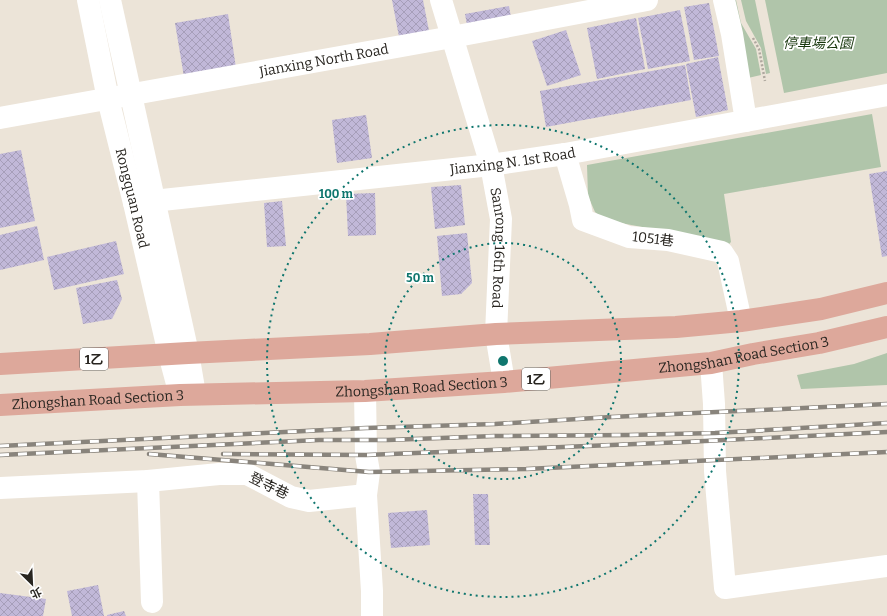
<svg xmlns="http://www.w3.org/2000/svg" width="887" height="616" viewBox="0 0 887 616" font-family="Bitter,'Noto Sans TC',serif">
<defs>
<pattern id="building-cross-hatch" width="8" height="8" patternUnits="userSpaceOnUse"><rect width="8" height="8" fill="#c1b8d8"/><path d="M0 0l8 8M0 8l8-8" fill="none" stroke="#a69eb9"/></pattern>
</defs>
<rect width="100%" height="100%" fill="#ece4d8"/>
<path fill="#b0c5aa" d="M731,0H736L741,23L756,49L761,75L748,78Z
M741,0H755L770,73L766,74L761,48L746,21Z
M765,0H887V73L784,93Z
M872,114L881,167L724,194L731,242L728,245L721,242L605,220L595,212L588,196L587,165Z
M887,353V385L801,389L797,375L854,364Z"/>
<path fill="url(#building-cross-hatch)" d="M392,0H423L430,36L400,42Z
M709,3L719,56L694,60L684,7Z
M509,6L511,17L467,25L465,14Z
M680,10L690,61L648,69L638,18Z
M228,14L236,68L184,77L175,23Z
M636,18L645,69L597,79L587,28Z
M566,30L581,75L547,86L532,41Z
M718,57L728,110L696,117L686,64Z
M685,65L691,100L546,127L540,91Z
M366,115L372,158L337,163L332,120Z
M21,150L35,221L0,228V154Z
M887,171V256L882,257L869,174Z
M461,185L465,225L435,229L431,187Z
M375,193L376,235L348,236L346,194Z
M282,201L286,246L267,247L264,203Z
M37,226L44,260L0,270V235Z
M467,233L472,283L461,294L442,296L437,236Z
M116,241L124,274L54,290L47,257Z
M117,280L122,299L112,319L83,324L76,288Z
M473,494H488L490,545H475Z
M427,510L430,545L391,548L388,513Z
M98,585L104,616H72L67,591Z
M0,593L46,599L43,616H0Z
M124,611L126,616H107V615Z"/>
<g fill="none" stroke-linecap="round" stroke-linejoin="round">
<path stroke="#afa89f" stroke-width="2.5" stroke-dasharray="2 2" stroke-linecap="butt" d="M753,38L759,49L765,81"/>
<g stroke="#fff" stroke-width="22">
<path id="s1" d="M88,0L108,99L134,203L169,354L180,395"/>
<path d="M110,0L188,353L195,394"/>
<path id="s2" d="M441,0L491,165L501,219L496,334L504,382"/>
<path d="M724,0L732,34L746,121"/>
<path id="s3" d="M0,118L452,37L647,0"/>
<path d="M565,154L580,205L583,220L629,237L668,240L722,252L728,261L741,321"/>
<path id="s4" d="M134,203L491,165L565,154L887,95"/>
<path d="M711,363L714,404L715,471L725,588L887,566"/>
<path d="M365,391L366,455L369,472L366,495L372,591V616"/>
<path d="M148,481L152,602"/>
<path d="M0,488L148,481L219,474H247L291,497L309,501L366,495"/>
</g>
<g stroke="#dda89b" stroke-width="22">
<path d="M0,364L188,353L370,344L496,334L676,327L741,321L821,309L887,293"/>
<path id="s5" d="M0,405L180,395L365,391L504,382L711,363L753,354L819,343L887,327"/>
</g>
<g stroke="#89847c" stroke-width="4.5">
<path id="rail" d="M0,446L366,428L495,424L611,417L887,404
M149,454L369,472L526,469L887,452
M223,454L366,455L685,442L887,432
M0,455L319,440H388L495,436L628,435L715,433L887,423"/>
</g>
<use href="#rail" stroke="#fff" stroke-width="3" stroke-dasharray="9" stroke-linecap="butt"/>
</g>
<g fill="none" stroke="#0f766e" stroke-width="2" stroke-dasharray="2 4">
<circle cx="503" cy="361" r="118"/>
<circle cx="503" cy="361" r="236"/>
</g>
<g text-anchor="middle" dominant-baseline="central" stroke-width="3.5" stroke-linejoin="round" paint-order="stroke">
<g fill="#fff" stroke="#686663" stroke-width="1">
<rect x="80" y="348" width="28" height="22" rx="3"/>
<rect x="522" y="368" width="28" height="22" rx="3"/>
</g>
<g font-size="13" font-weight="bold" fill="#282520">
<text x="94" y="359">1乙</text>
<text x="536" y="379">1乙</text>
</g>
<g font-size="14" font-style="italic" fill="#18370d" stroke="#fff">
<text x="818" y="43">停車場公園</text>
</g>
<g font-size="14" fill="#282520" stroke="#fff">
<text stroke="none"><textPath href="#s3" startOffset="329">Jianxing North Road</textPath></text>
<text stroke="none"><textPath href="#s4" startOffset="381">Jianxing N. 1st Road</textPath></text>
<text stroke="none"><textPath href="#s1" startOffset="203">Rongquan Road</textPath></text>
<text transform="translate(653 239) rotate(7)">1051巷</text>
<text stroke="none"><textPath href="#s2" startOffset="256">Sanrong 16th Road</textPath></text>
<text stroke="none"><textPath href="#s5" startOffset="746">Zhongshan Road Section 3</textPath></text>
<text stroke="none"><textPath href="#s5" startOffset="422">Zhongshan Road Section 3</textPath></text>
<text stroke="none"><textPath href="#s5" startOffset="98">Zhongshan Road Section 3</textPath></text>
<text transform="translate(269 486) rotate(26)">登寺巷</text>
</g>
</g>
<circle cx="503" cy="361" r="6" fill="#0f766e" stroke="#fff" stroke-width="2"/>
<g font-size="12" text-anchor="middle" font-weight="bold" fill="#0f766e" stroke="#fff" stroke-width="3.5" stroke-linejoin="round" paint-order="stroke">
<text x="336" y="198">100 m</text>
<text x="420" y="282">50 m</text>
</g>
<g transform="translate(32 584) rotate(156)" stroke="#ffffff" stroke-width="3" paint-order="stroke">
<path d="M0-3L7 15L0 10L-7 15Z" fill="#282520"/>
<text y="-6" font-size="11" font-weight="bold" text-anchor="middle" fill="#282520">北</text>
</g>
</svg>
